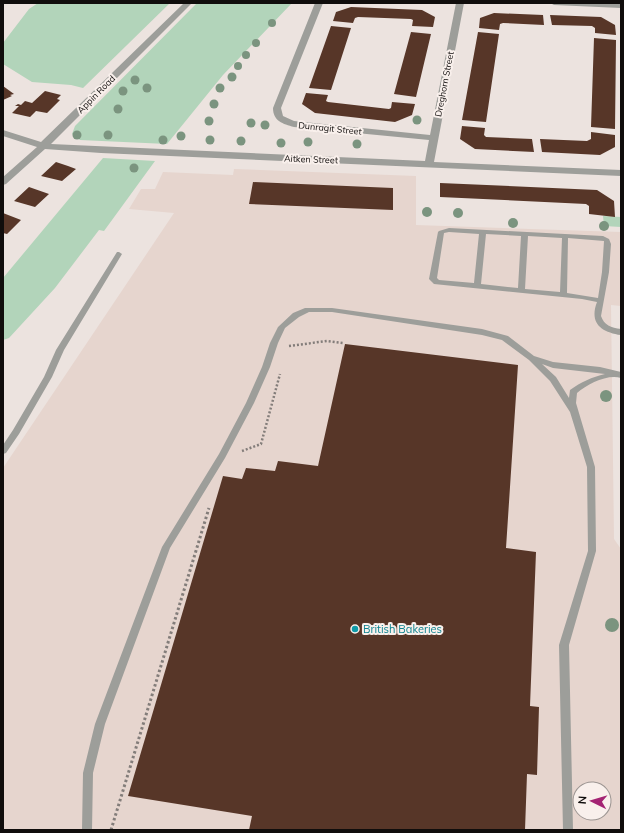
<svg xmlns="http://www.w3.org/2000/svg" width="624" height="833" viewBox="0 0 624 833" font-family="Mulish,sans-serif">
<rect width="100%" height="100%" fill="#ece3df"/>
<path fill="#e6d5ce" fill-rule="evenodd" d="M234,169L416,176V225L621,232V306L611,305L614,539L621,549V830H3V468L174,213L129,209L141,189H155L163,172L233,175ZM580,789H604V813H580Z"/>
<path fill="#b2d4ba" d="M38,3H170L83,88L71,85L32,82L3,64V43L29,9Z
M197,3H292L223,75L167,144L80,140L72,134L75,126Z
M103,158L155,161L104,231L99,230L55,288L9,338L3,340V278Z
M603,216L621,217V227L604,226Z"/>
<path fill="#573628" d="M351,7L422,10L435,17L433,27L412,26L413,20L411,19L358,17L355,18L353,23L333,21L336,12Z
M494,13L543,15L544,25L503,23L500,24L499,30L479,28L480,18Z
M550,15L601,17L615,25L616,35L595,33V28L592,26L552,25Z
M331,26L351,28L331,90L309,88Z
M411,32L431,34L416,97L394,94Z
M478,32L499,34L486,122L462,120Z
M594,38L616,40L615,129L591,127Z
M3,86L14,94L10,95L12,96L3,100Z
M45,91L61,95L57,99L60,100L47,113L36,111L30,117L12,113L19,106H15L18,104L21,105L25,101L32,103Z
M306,93L328,95L326,101L328,102L389,109L391,108L392,102L415,104L412,115L395,122L315,113L302,104Z
M462,126L485,128L484,135L486,137L532,139L534,152L475,149L460,139Z
M591,132L615,135V147L600,155L542,152L540,139L587,141L591,139Z
M56,162L68,166L76,169L62,181L41,176Z
M253,182L393,188V210L249,204Z
M440,183L597,190L614,201L615,217L589,214V206L586,204L440,197Z
M29,187L49,194L35,207L14,201Z
M3,213L21,220L7,234L3,233Z
M345,344L518,365L506,548L536,552L530,706L539,707L537,775L527,774L525,830H249L252,816L128,796L223,476L242,479L246,468L275,471L278,461L318,466Z"/>
<g fill="none" stroke-linecap="round" stroke-linejoin="round">
<path stroke="#837d7a" stroke-width="2.5" stroke-dasharray="2 2" stroke-linecap="butt" d="M289,346L327,341L343,343
M242,451L261,444L280,374"/>
<path stroke="#837d7a" stroke-width="3" stroke-dasharray="2.5 2.5" stroke-linecap="butt" d="M111,830L209,508"/>
<path fill="#9d9e9a" fill-rule="evenodd" d="M449,228L603,236L609,239L611,244L609,272L601,316C604,325 611,328 621,329V335C601,332 589,323 597,302L582,299L434,284L429,279L438,232L439,231ZM449,232L479,234L474,283L439,280L437,278L444,233ZM486,234L521,236L518,288L481,284ZM528,236L562,238L560,292L525,289ZM568,238L604,241L602,272L598,298L567,293Z
M117,252H119L122,254L64,350L52,377L19,434L6,453L3,454V445L13,430L44,377L56,350Z
M305,308H332L482,329L508,336L534,356L553,362L600,367L621,372V378C607,374 588,384 577,393L576,403L595,467L596,551L569,645L573,830H563L559,645L588,551L587,467L570,412L550,381L529,360L502,340L482,335L332,312H309L299,317L285,328L278,343L270,367L254,403L225,458L170,548L105,724L93,773L92,830H82L83,773L95,724L162,547L219,454L246,403L262,367L270,343L278,327L293,313ZM542,364L553,368L605,374C592,377 581,382 570,390L569,398L556,377Z"/>
<path fill="#9d9e9a" fill-rule="evenodd" d="M184,3H192L51,144L425,161L429,140L294,127C283,124 273,121 273,108L315,3H323L281,108L283,116L294,121L430,135L456,3H464L434,162L621,170V176L101,153L45,149L6,184L3,185V177L37,147L3,136V130L41,142Z
M550,3L621,4V8L554,5Z"/>
</g>
<g fill="#7b947f">
<circle cx="272" cy="23" r="4"/>
<circle cx="256" cy="43" r="4"/>
<circle cx="246" cy="55" r="4"/>
<circle cx="238" cy="66" r="4"/>
<circle cx="232" cy="77" r="4.5"/>
<circle cx="135" cy="80" r="4.5"/>
<circle cx="147" cy="88" r="4.5"/>
<circle cx="220" cy="88" r="4.5"/>
<circle cx="123" cy="91" r="4.5"/>
<circle cx="214" cy="104" r="4.5"/>
<circle cx="118" cy="109" r="4.5"/>
<circle cx="417" cy="120" r="4.5"/>
<circle cx="209" cy="121" r="4.5"/>
<circle cx="251" cy="123" r="4.5"/>
<circle cx="265" cy="125" r="4.5"/>
<circle cx="77" cy="135" r="4.5"/>
<circle cx="108" cy="135" r="4.5"/>
<circle cx="181" cy="136" r="4.5"/>
<circle cx="163" cy="140" r="4.5"/>
<circle cx="210" cy="140" r="4.5"/>
<circle cx="241" cy="141" r="4.5"/>
<circle cx="308" cy="142" r="4.5"/>
<circle cx="281" cy="143" r="4.5"/>
<circle cx="357" cy="144" r="4.5"/>
<circle cx="134" cy="168" r="4.5"/>
<circle cx="427" cy="212" r="5"/>
<circle cx="458" cy="213" r="5"/>
<circle cx="513" cy="223" r="5"/>
<circle cx="604" cy="226" r="5"/>
<circle cx="606" cy="396" r="6"/>
<circle cx="612" cy="625" r="7"/>
</g>
<circle fill="#0f9aa8" stroke="#f9f0ec" stroke-width="1.5" cx="355" cy="629" r="4"/>
<g text-anchor="middle" dominant-baseline="central" stroke-width="4" stroke-linejoin="round" paint-order="stroke">
<g font-size="9" fill="#100d0c" stroke="#f9f0ec">
<text transform="translate(444 84) rotate(-79)">Dreghorn Street</text>
<text transform="translate(96 94) rotate(-45)">Appin Road</text>
<text transform="translate(330 128) rotate(6)">Dunragit Street</text>
<text transform="translate(311 159) rotate(2)">Aitken Street</text>
</g>
<g font-size="11" fill="#0d838f" stroke="#f9f0ec" text-anchor="start">
<text x="363" y="629">British Bakeries</text>
</g>
</g>
<rect width="624" height="833" fill="none" stroke="#100d0c" stroke-width="8"/>
<g transform="translate(592 801) rotate(275)"><circle r="19" fill="#f9f0ec" stroke="#9c9592"/>
<path d="M0-3L7 15L0 10L-7 15Z" fill="#a42373"/>
<text y="-6" font-size="11" font-weight="bold" text-anchor="middle" fill="#100d0c">N</text>
</g>
</svg>
